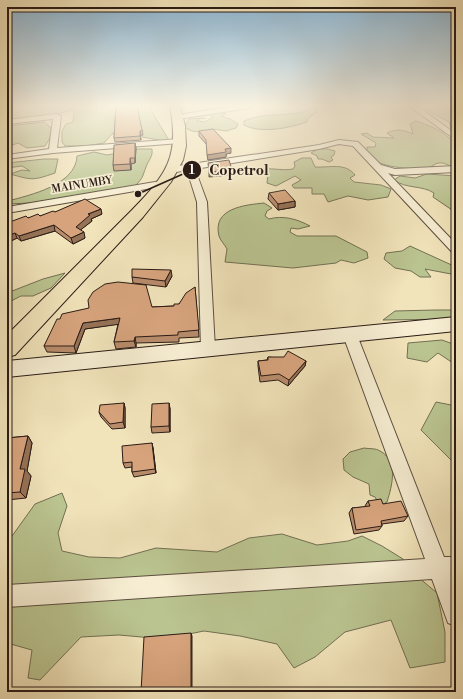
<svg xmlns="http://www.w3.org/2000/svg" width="463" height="699" viewBox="0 0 463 699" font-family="'Libre Bodoni',serif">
<rect width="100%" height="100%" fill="#f1e3ba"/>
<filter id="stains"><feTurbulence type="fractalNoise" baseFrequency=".005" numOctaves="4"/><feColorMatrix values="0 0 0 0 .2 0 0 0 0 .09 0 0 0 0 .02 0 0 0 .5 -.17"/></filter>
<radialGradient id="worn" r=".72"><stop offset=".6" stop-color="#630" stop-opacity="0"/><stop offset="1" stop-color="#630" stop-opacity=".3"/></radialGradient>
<path fill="#bac490" stroke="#727053" d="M7,106H151L152,112L170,142L142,137L143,130L137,127L121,130L112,134L104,143L85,146H65L62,142V131L66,124L73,122L74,113L72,110L58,114L7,121Z
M308,106L317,108V112L307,119V122C289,128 261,134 244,125V121C264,112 286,117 307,111Z
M426,106H456V132L451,128L449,122L428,111Z
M218,112L226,114L221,116L230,119L238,124L236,128L226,131L212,129V130C202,132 193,134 185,127L189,119L205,118L198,119L197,121L205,122L213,117L211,115Z
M415,121C421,122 438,129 443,133C447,136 451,140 456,143V168C450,167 445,162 439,163C435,163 432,167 428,168C415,170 373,168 367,153C367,151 367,149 367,147H375L376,143L361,134L367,133L373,137L394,138L387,133C397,128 404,130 413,134L410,124Z
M44,122L51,128L50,138L45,146L27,148L18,143L7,147V138L9,136L7,133V126Z
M139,149H152C153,157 149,159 146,167C142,177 144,177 135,186L30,203L7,204L8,201C30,195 76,185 77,156L94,152L107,155Z
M318,149H328L335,151L334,155L331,157L333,160L329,162L322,159H318L317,156L311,153Z
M302,158H311L315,167C329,168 345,162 355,175L350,178L354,182L381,185L391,189L388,197L368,200L348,196L328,202L324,194H312V188H294L292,185L301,180L295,176L276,186L267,183L268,175L262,172L264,169C274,168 283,171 293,169L295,166L294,162Z
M44,159H58L55,173C32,181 32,180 10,174L22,170L30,171L22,166L7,168V163Z
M427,174L456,176V209L452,210L433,197L434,193C422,185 406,189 394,180L400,176L415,178Z
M264,203L272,208L267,211L265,216L269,219C283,215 297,219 310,226L298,229L291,228L290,232L297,236H336L367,252L368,258L354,263L341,260L336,263L293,268L225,262L227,249C225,245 220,240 219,236C212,208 245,205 264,203Z
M410,246L456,267V277L451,274L425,269L431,277H420L411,271L395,268L384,259L386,253L402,251Z
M65,273L51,288L33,296H21L7,303V293L43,279Z
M435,310H456V319L383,320L395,311Z
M442,340L456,345V365L438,353L427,362L407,358L408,343Z
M436,402L456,406V465L421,430Z
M364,448C369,449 376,448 380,451C399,461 392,486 387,502L380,506L375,497L370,495L369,484L353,477L344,470L343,459L350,452Z
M62,493L67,506L58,533L62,551L89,557L120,558L156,548L217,552L249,538L282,534L317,545L348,541L362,536L382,546L403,559L418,577L437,593L445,632V662L410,668L391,620L345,632L315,657L294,668L277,644L240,636L204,631L164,639L119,635L81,637L40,680L28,678L32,650L7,643V543L35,504Z"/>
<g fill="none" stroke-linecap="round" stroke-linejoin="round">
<g stroke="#5c4e3f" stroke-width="2">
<path id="street" d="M235,106H253L250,108L178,119L174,117L178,115Z
M409,106H417L456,134V140Z
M57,114L61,116L57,148L180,139L184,141L180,143L53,153L7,159V155L49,149L53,119L7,124V120Z
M339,140L358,142L381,165L395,169L456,166V172L395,175L388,173L456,244V253L452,252L353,146L339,144L319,149L195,169L207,202L215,349L213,353L208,354L203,353L201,349L197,202L187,170L171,173L167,170L171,167L319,145Z
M161,181L166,184L164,186L7,213V207Z
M350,330L355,332L357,335L444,557H456V577H452L456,587V626L448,623L432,579L7,607V585L425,559L343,335L345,332Z"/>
</g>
<g stroke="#2a1c16" stroke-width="2">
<path id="secondary" d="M456,317V331L7,377V361Z"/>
</g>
<g stroke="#2a1c16" stroke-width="2">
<path id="primary" d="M170,106H180L185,126L186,146L183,160L171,182L143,217L15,355L7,357V335L132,210C166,175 180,157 170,106Z"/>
</g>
<use href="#street" fill="#f6edd2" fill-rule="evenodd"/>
<use href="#secondary" fill="#f6edd2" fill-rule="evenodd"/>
<use href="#primary" fill="#f1e3ba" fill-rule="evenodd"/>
</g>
<path fill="#b88c6b" stroke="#2a1c16" d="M116,107L143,135H140L141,140L115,142L114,138Z
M199,131L231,153L226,154V157L208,160L207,145L199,136Z
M135,143L136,148L135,163L131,164V170L114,171L113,165Z
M269,193L295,201V207L278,210L268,199Z
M55,212L102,214L91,219L92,221L80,230L85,238L73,244L55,231L21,241L17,238L7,243V223L28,218L40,216Z
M172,276L166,287L133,283L132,277Z
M195,287L199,337L179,338V342L136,343V347L116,349L114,342L118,324L85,329L76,353L47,352L44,346L60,319L152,307L174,306L179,304Z
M268,357L306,361L305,366L288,386L278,380L260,382L258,366V361L267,360Z
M124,403L125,408V428L112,429L101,417L99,412Z
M169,403L170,409V432L152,433L151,427Z
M28,436L32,443L27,471L31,476L26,498L7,500V438Z
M152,443L153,448L156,473L134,477L132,472V467L125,468L123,463Z
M368,501L383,504L408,516L404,521L382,524V526L379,530L354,534L349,513L352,508L365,507V506Z"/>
<path fill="#967257" stroke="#2a1c16" d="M142,130L143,135H140L141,140L140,131Z
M135,143L136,148L135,163Z
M231,148V153L226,154V157L208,160L207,155L225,149Z
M130,158L131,164V170L130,164Z
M232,170V175L209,177V172Z
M295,201V207L278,210V204Z
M101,209L102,214L91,219L92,221L78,232L76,227L88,214Z
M54,225L55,231L21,241L19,236Z
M84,232L85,238L73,244L71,238Z
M15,233L17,238L7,243V236Z
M171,270L172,276L166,287L165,281Z
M120,318L121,324L85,329L76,353L74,346L83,323Z
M135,337L136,343V347L134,341Z
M306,361L305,366L288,386L289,380Z
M124,403L125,408V428L123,422Z
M169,403L170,409V432L169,426Z
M28,436L32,443L27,471L31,476L26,498L20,492V469Z
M152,443L153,448L156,473L155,469Z
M191,633L192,636V692H191Z"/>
<path fill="#d6a37c" stroke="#2a1c16" d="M137,106L142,130L140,131V136L114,138L116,107Z
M213,129L231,148L225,149L226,152L207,155L206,140L199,131Z
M135,143V158H130V164L113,165L114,145Z
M229,160L232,170L209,172L208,163Z
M285,190L295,201L278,204L269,193Z
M85,199L101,209L88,214L90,215L76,227L84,232L71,238L54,225L19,236L15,233L7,236V223L26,216L28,218L38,214L40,216L53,211L55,212Z
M132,269L171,270L165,281L132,277Z
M118,282L146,285L152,307L174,306V304H179L186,293L195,287L199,330L178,332V335L135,337L134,341L114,342L120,318L83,323L74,346H44L57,319H60L62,314L89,308L88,300L93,292L105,284Z
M288,351L306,361L289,380L279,374L261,376L258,361L268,360V357H284Z
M124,403L123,422L110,424L99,412L100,405Z
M169,403V426L151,427L152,404Z
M28,436L20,469H25L20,492L7,493V438Z
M152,443L155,469L132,472V462L123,463L122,446Z
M381,499L383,504L401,501L408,516L381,521L382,526L356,530L352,508L370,506L368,501Z
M191,633V692H141L144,637Z"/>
<linearGradient id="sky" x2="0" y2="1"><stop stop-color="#8bb7d6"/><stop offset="0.52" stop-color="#f9f2e0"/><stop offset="1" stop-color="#f9f2e0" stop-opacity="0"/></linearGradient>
<rect width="463" height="204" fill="url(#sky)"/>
<g text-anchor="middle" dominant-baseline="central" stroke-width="3.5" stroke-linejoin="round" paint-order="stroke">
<g font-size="11" fill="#2a1c16" stroke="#f6edd2">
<text transform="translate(82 185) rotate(-9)">MAINUMBY</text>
</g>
</g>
<path fill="none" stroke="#2a1c16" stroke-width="1.5" d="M138 194L192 170"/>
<g fill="#2a1c16" stroke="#f6edd2" stroke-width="1.5">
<circle cx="138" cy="194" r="4"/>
<circle cx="192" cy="170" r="10"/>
</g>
<g font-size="12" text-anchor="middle" font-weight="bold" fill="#fff">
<text x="192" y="174">1</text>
</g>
<g font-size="14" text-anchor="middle" font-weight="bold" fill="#2a1c16" stroke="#f6edd2" stroke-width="3.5" stroke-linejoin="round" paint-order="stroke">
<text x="239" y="175">Copetrol</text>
</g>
<rect width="463" height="699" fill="none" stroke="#f1e3ba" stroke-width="24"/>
<rect x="8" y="8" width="447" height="683" fill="none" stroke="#2a1c16" stroke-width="2"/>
<rect x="12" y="12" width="439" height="675" fill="none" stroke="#2a1c16"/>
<rect width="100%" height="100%" filter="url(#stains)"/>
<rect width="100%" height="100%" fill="url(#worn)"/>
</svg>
